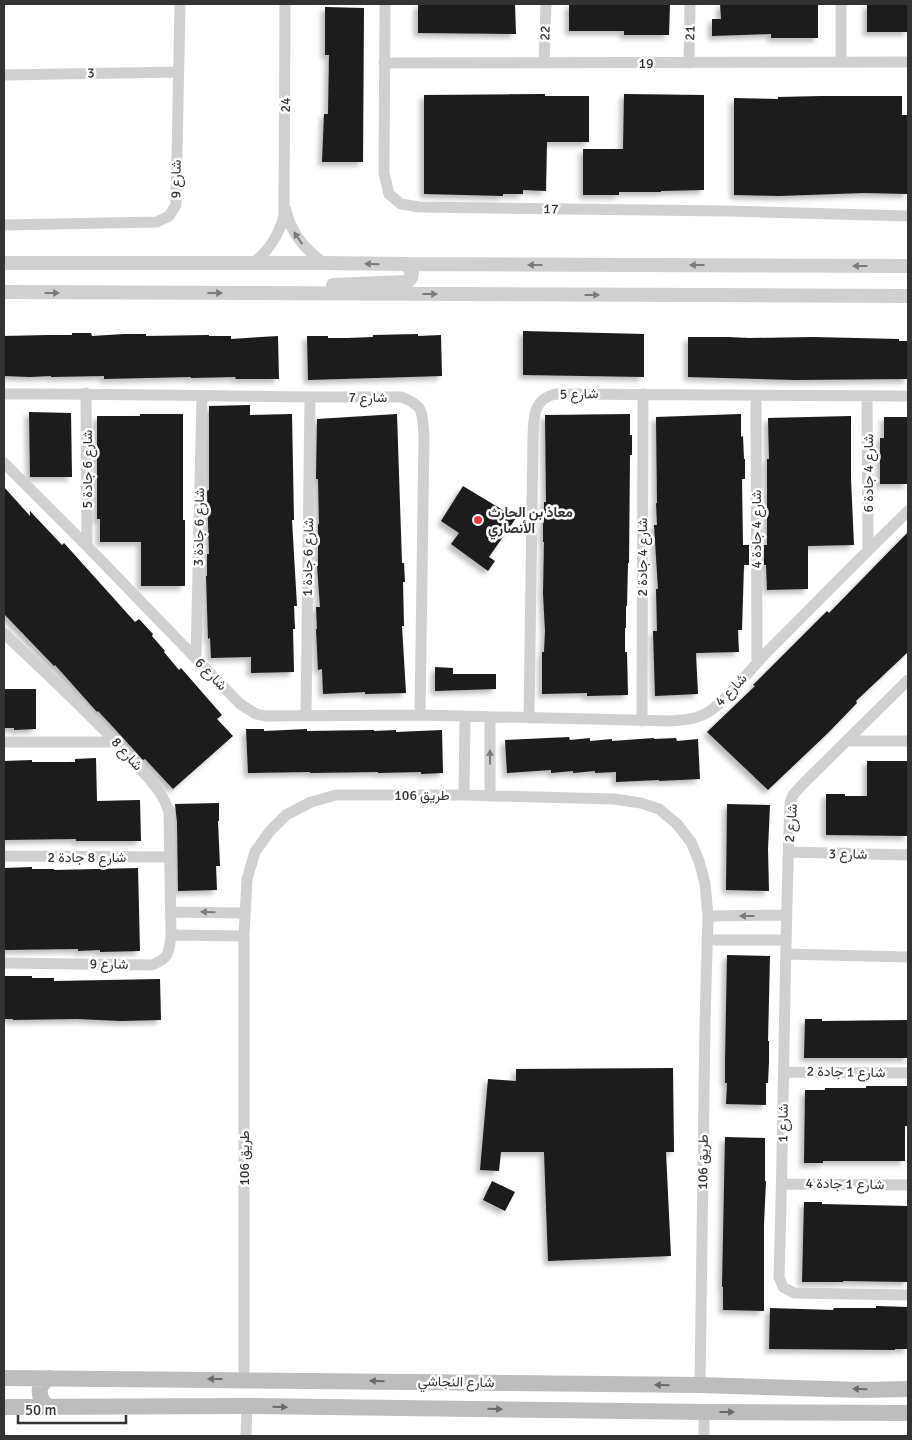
<svg xmlns="http://www.w3.org/2000/svg" width="912" height="1440" viewBox="0 0 912 1440" font-family="Signika,Vazirmatn,sans-serif">
<defs>
<filter id="shadow"><feDropShadow dx="-4" dy="4" stdDeviation="2.5" flood-color="#0004"/></filter>
</defs>
<rect width="100%" height="100%" fill="#fff"/>
<path fill="#1a1a1a" filter="url(#shadow)" d="M418,4H515L516,34L418,33Z
M569,4H670L669,35H624V31H569Z
M720,4H818V38H771V34L712,36V19H721Z
M867,4H908V32H867Z
M325,7L364,8L363,162H322L324,114H328L329,55H325Z
M545,94V96H589V142H547L546,191L523,190V194H503V196L424,194V95Z
M624,94L704,95V190L661,191V192H619V195H583V149H623Z
M822,96H902V115H908V194L864,193L779,196L734,195V98L778,99V97Z
M523,331L644,334V377L523,375Z
M72,333H91L92,336L124,334H146V336L209,335V336H231V339L278,336L279,379H236L235,377L191,378V377L104,379V376L51,377V376L30,377L4,376V336L48,335H72Z
M418,334V336L441,335L442,376L308,380L307,336H328V338H348L373,337V335Z
M688,337H728L749,338L813,337L899,339V341H908V379L794,380L688,377Z
M250,405V415L292,414L294,520H292L297,606H294L295,629H293L294,672L251,673V657L211,658L210,638L208,639L206,576H207V554H209L207,491L209,490V406Z
M29,412L71,413L72,477H30Z
M140,414H183V520H185V586H141V542H100V519H97V416H140Z
M397,414L402,563H404L405,582H403L404,626H402L406,693L365,694V692L323,694L322,669L318,670L316,629H317L316,607H320L317,566H318V524H319L318,479H316L317,419Z
M630,414V435H632V455H630L629,563H628L627,606H626V628H625V652H627L628,695L587,696V693L542,694V652H544L545,631L543,594L544,542H543V523H544V502H546L545,415Z
M741,414V437L743,436L744,459H745V479H742L743,545H749V565H744L742,630H738L739,652L696,653L698,694L655,696L653,631H657L656,589H658L654,525H657L656,503H657L656,417Z
M851,416V479L854,545L808,546V589L767,590L766,565H764V545H767V459H769L768,418Z
M884,417H908V484H880V438H884Z
M463,486L516,518L489,557L495,561L488,571L451,544L459,533L441,521Z
M4,487L30,516V511L62,545L64,543L135,622L139,619L153,634L152,636L165,651L164,652L179,670L181,668L222,715L217,719L233,736L173,789L145,759L143,760L113,727L98,711L97,712L55,665L54,666L4,614Z
M908,532V652L856,701L857,703L828,733L768,790L707,732L755,686L753,685L827,611L829,613Z
M435,667L453,668V674H496V689L435,691Z
M4,689H36V729L14,730V728H4Z
M246,729H264V731L307,729V731L374,730V731L396,730V732L442,730L443,773L421,774V772L378,773V772L310,773V772L248,773Z
M569,737L570,740L590,738V741L612,739V741L654,738V739L676,738L677,741L698,739L700,779L659,781V780L616,782V772L595,773V771L573,773V771L551,773V770L507,773L505,740Z
M96,758L97,801L140,800L141,841H76V839L4,840V761L32,760V762H75V759Z
M867,761H908V836L826,835V794H845V796H867Z
M219,803V821H218L220,866H216L217,890L178,891L177,822L175,804Z
M727,804L770,805L768,849L769,891L726,890Z
M32,867V869H54V870L138,868L140,951L100,952V950L78,951V949L4,950V868Z
M727,955L770,956L768,1041H769V1062L768,1083H766V1105L726,1104L727,1083H725V1061Z
M4,976H32V978H54V981L160,979L161,1020L121,1021L77,1019L13,1020V1019H4Z
M805,1019H822V1021L908,1020V1058H804Z
M673,1068L674,1152H666L671,1256L548,1261L544,1152H501L499,1171L480,1170L488,1079L516,1081V1069Z
M866,1086H908L907,1126H905V1161H823V1163H804L805,1090H825V1088H866Z
M725,1137L765,1138V1181H766L764,1224V1311L723,1310V1287H722Z
M492,1181L515,1192L505,1211L483,1200Z
M804,1202H822V1204L908,1206V1282L843,1281V1282H802Z
M876,1306L908,1307V1349H895V1350L769,1349L770,1308L833,1310L834,1308H876Z"/>
<g fill="none" stroke-linecap="round" stroke-linejoin="round">
<path stroke="#d0d0d0" stroke-width="11" d="M385,4L384,173L389,194L401,204L419,207L725,211L908,216
M841,62V4
M384,63L908,62
M544,63L546,4
M689,63L690,4
M4,75L178,72
M286,210C291,233 305,250 324,263
M4,225L157,222L169,216L176,205L180,4
M254,262C270,250 279,235 284,215L285,4
M86,393L87,546
M4,394C137,393 269,398 402,397C426,407 422,414 424,437L420,715
M756,396L757,662
M867,396L868,550
M4,463L87,546L240,704L256,714L265,716L420,715L670,721C685,720 698,719 710,711C731,696 748,672 766,653C813,606 860,558 908,511
M4,633C48,676 94,717 134,762C148,778 163,791 169,812L171,935C169,953 169,958 152,965L4,963
M196,658L202,396
M908,680L804,783L793,795L790,803C784,961 784,1119 779,1277L783,1287L794,1293L908,1295
M306,716L310,398
M529,718L533,438C534,418 532,400 555,394L908,396
M642,721L643,394
M848,741H908
M4,742H116
M464,795L465,717
M490,796V718
M788,852L908,855
M4,856L170,857
M171,912L244,913
M708,916L787,915
M171,935L244,936
M707,940H786
M786,954L908,957
M784,1072L908,1073
M782,1184L908,1185
M244,1379V936L247,879L255,852L270,831L286,815L311,802L336,795H464L614,799L641,803L659,809L677,824L691,842L699,861L705,883L708,916L705,1022L700,1385
M246,1436L247,1406
M704,1436V1412"/>
<path stroke="#d0d0d0" stroke-width="14" d="M4,263H324L406,264L908,266
M333,285L407,282L411,278L412,272L406,264
M4,292L908,296"/>
<path stroke="#bdbdbd" stroke-width="16" d="M4,1378L700,1385L862,1390L908,1389
M4,1407L247,1406L704,1412L908,1413
M48,1407C37,1397 36,1385 50,1378"/>
</g>
<defs><path id="oneway-solid" d="M-6-.8H1V-3.2L6.5 0L1 3.2V.8H-6Z" transform="scale(1.25)"/></defs>
<g fill="#7a7a7a">
<use href="#oneway-solid" transform="translate(298 238) rotate(-125)"/>
<use href="#oneway-solid" transform="translate(372 264) rotate(-179)"/>
<use href="#oneway-solid" transform="translate(535 265) rotate(-180)"/>
<use href="#oneway-solid" transform="translate(697 265) rotate(-180)"/>
<use href="#oneway-solid" transform="translate(860 266) rotate(-180)"/>
<use href="#oneway-solid" transform="translate(52 293)"/>
<use href="#oneway-solid" transform="translate(215 293)"/>
<use href="#oneway-solid" transform="translate(430 294)"/>
<use href="#oneway-solid" transform="translate(592 295)"/>
<use href="#oneway-solid" transform="translate(490 757) rotate(-90)"/>
<use href="#oneway-solid" transform="translate(208 912) rotate(-179)"/>
<use href="#oneway-solid" transform="translate(747 916) rotate(180)"/>
</g>
<g fill="#6a6a6a">
<use href="#oneway-solid" transform="translate(215 1379) rotate(-180)"/>
<use href="#oneway-solid" transform="translate(377 1381) rotate(-179)"/>
<use href="#oneway-solid" transform="translate(662 1385) rotate(-179)"/>
<use href="#oneway-solid" transform="translate(860 1389) rotate(-179)"/>
<use href="#oneway-solid" transform="translate(280 1407) rotate(1)"/>
<use href="#oneway-solid" transform="translate(495 1409) rotate(1)"/>
<use href="#oneway-solid" transform="translate(727 1412)"/>
</g>
<circle fill="#e63946" stroke="#fff" stroke-width="2" cx="478" cy="520" r="5"/>
<g text-anchor="middle" dominant-baseline="central" stroke-width="5" stroke-linejoin="round" paint-order="stroke">
<g font-size="14" fill="#333" stroke="#fff">
<text transform="translate(545 33) rotate(-88)">22</text>
<text transform="translate(690 33) rotate(-89)">21</text>
<text x="646" y="63">19</text>
<text transform="translate(91 73) rotate(-1)">3</text>
<text transform="translate(285 105) rotate(-90)">24</text>
<text transform="translate(176 179) rotate(-89)">شارع 9</text>
<text transform="translate(551 209) rotate(1)">17</text>
<text transform="translate(579 394) rotate(-1)">شارع 5</text>
<text x="368" y="397">شارع 7</text>
<text transform="translate(87 469) rotate(-90)">شارع 6 جادة 5</text>
<text transform="translate(868 473) rotate(-90)">شارع 4 جادة 6</text>
<text transform="translate(199 527) rotate(-89)">شارع 6 جادة 3</text>
<text transform="translate(756 529) rotate(-90)">شارع 4 جادة 4</text>
<text transform="translate(308 557) rotate(-89)">شارع 6 جادة 1</text>
<text transform="translate(642 557) rotate(-90)">شارع 4 جادة 2</text>
<text transform="translate(211 674) rotate(46)">شارع 6</text>
<text transform="translate(731 690) rotate(-46)">شارع 4</text>
<text transform="translate(127 754) rotate(48)">شارع 8</text>
<text x="422" y="795">طريق 106</text>
<text transform="translate(791 823) rotate(-85)">شارع 2</text>
<text transform="translate(848 854) rotate(1)">شارع 3</text>
<text x="87" y="857">شارع 8 جادة 2</text>
<text transform="translate(109 964) rotate(1)">شارع 9</text>
<text transform="translate(846 1072) rotate(1)">شارع 1 جادة 2</text>
<text transform="translate(783 1123) rotate(-89)">شارع 1</text>
<text transform="translate(244 1158) rotate(-90)">طريق 106</text>
<text transform="translate(703 1162) rotate(-89)">طريق 106</text>
<text transform="translate(845 1184) rotate(1)">شارع 1 جادة 4</text>
<text transform="translate(456 1382) rotate(1)">شارع النجاشي</text>
</g>
<g font-size="14" font-weight="bold" fill="#333" stroke="#fff" text-anchor="start">
<text x="488" y="512">معاذ بن الحارث<tspan x="488" dy="16">الأنصاري</tspan></text>
</g>
</g>
<rect width="912" height="1440" fill="none" stroke="#333333" stroke-width="10"/>
<path d="M18 1415v8h108v-8" fill="none" stroke="#333333" stroke-width="2.5"/>
<text x="25" y="1415" font-size="15" fill="#333333" stroke="#ffffff" stroke-width="4" paint-order="stroke">50 m</text>
</svg>
